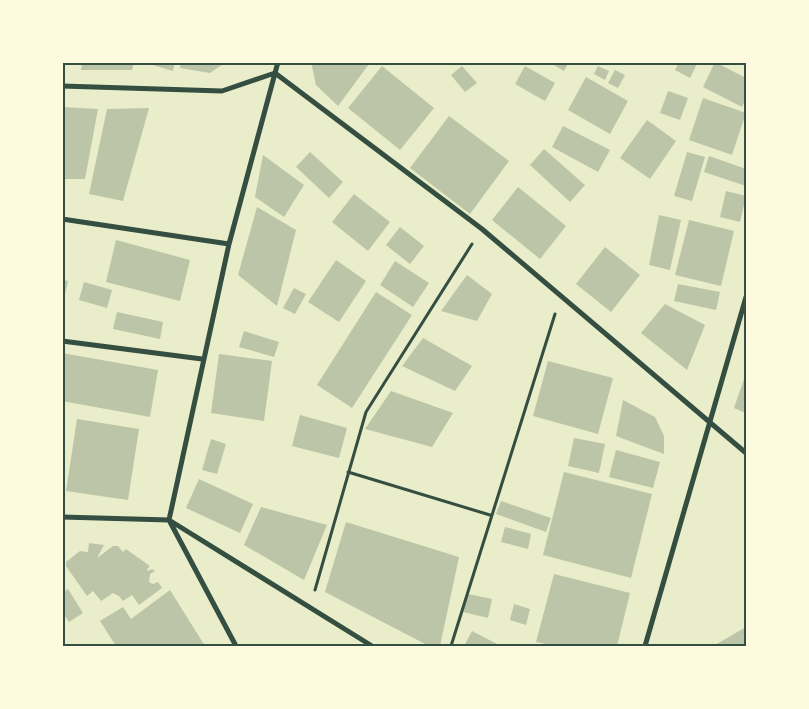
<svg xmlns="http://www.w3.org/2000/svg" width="809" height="709" viewBox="0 0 809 709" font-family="'Libre Baskerville',serif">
<rect width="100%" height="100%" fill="#e9edc9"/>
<path fill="#bcc5a7" d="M82,62H134L132,70H81Z
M143,62H175L173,71Z
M181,62H226L210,73L180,68Z
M311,62H367L369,64L338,106L316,85Z
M549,62H569L564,71Z
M679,62H698L690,78L675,70Z
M715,62L746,78V98L742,107L703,87Z
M382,66L434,108L400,150L348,108Z
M462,66L477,83L465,92L451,75Z
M525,66L555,83L545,101L515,84Z
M598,66L609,71L605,80L594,74Z
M615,70L625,75L618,88L608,83Z
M586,77L628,101L610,134L568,110Z
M668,91L688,98L680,120L660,113Z
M703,98L746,113L732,155L689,140Z
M62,107L98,109L85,179H62Z
M149,108L123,201L89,194L107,109Z
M449,116L509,161L470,214L410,168Z
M647,120L676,141L650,179L620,158Z
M563,126L610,150L598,172L552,147Z
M544,149L585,185L570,202L530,165Z
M310,152L343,182L329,198L296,167Z
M687,152L705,157L692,201L674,196Z
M263,155L304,185L284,217L255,197Z
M709,156L746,169V186L704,172Z
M518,187L566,226L540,259L492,220Z
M726,191L746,196L740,222L720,217Z
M354,194L390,222L368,251L332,222Z
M257,207L296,230L277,306L238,275Z
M659,215L681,220L670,270L649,265Z
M689,220L734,231L721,286L675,275Z
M400,227L424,246L410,264L386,245Z
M116,240L190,260L180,301L106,282Z
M605,247L640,275L611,312L576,284Z
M336,260L366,281L339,322L308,302Z
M395,261L429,283L413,307L380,285Z
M467,275L492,294L477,321L441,311Z
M62,280L68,281L63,303H62Z
M84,282L112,290L107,308L79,300Z
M678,284L720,292L716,310L674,301Z
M294,288L306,294L295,314L283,308Z
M376,292L412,315L352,408L317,385Z
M665,304L705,325L687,370L641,333Z
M117,312L163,322L160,339L113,329Z
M244,331L279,342L274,357L239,347Z
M423,338L472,366L455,391L402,366Z
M62,353L158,370L150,417L62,401Z
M219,354L272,361L264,421L211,413Z
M548,361L613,378L598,434L533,416Z
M746,373V413L734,408Z
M391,391L453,413L432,447L365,429Z
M623,400L655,417L664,436V454L616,436Z
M300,415L347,428L339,458L292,446Z
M77,419L139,429L128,500L66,491Z
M574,438L605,444L599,473L568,466Z
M211,439L226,444L217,474L202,470Z
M616,450L660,462L653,488L609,477Z
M564,472L652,494L631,578L543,555Z
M199,479L253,504L240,533L186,508Z
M501,501L551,518L546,532L496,514Z
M261,507L327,525L304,580L244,545Z
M346,522L459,557L440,646H429L325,592Z
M505,527L531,534L528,549L501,542Z
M89,543L104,545L97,558L113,546H118L123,552L126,549L150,566L147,569L148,571L152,569L155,571L150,574L149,582L153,584L158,582L162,588L139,605L132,595L123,601L119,596L113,593L101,601L93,591L87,596L66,566V562L80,551L88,552Z
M554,574L630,593L617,646H556L536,642Z
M68,589L83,613L69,622L62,612V593Z
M170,590L205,646H116L100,621L123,607L131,619Z
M468,594L492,599L488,618L463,612Z
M514,604L530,609L526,625L510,620Z
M746,627V646H716L715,645Z
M472,631L501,646H464Z"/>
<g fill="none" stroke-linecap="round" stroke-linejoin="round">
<path stroke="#344e41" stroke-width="3" d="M348,472L490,515
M315,590L366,412L472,244
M451,646L555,314"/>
<path stroke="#344e41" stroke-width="5" d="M62,86L222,91L275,73L482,229L746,453
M62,219L229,244
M62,341L202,359
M62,517L169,520L372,646
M236,646L169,520L229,244L278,62
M645,646L746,297"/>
</g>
<rect width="809" height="709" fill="none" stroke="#fefae0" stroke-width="128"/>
<rect x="64" y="64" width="681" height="581" fill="none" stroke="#344e41" stroke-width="2"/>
</svg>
